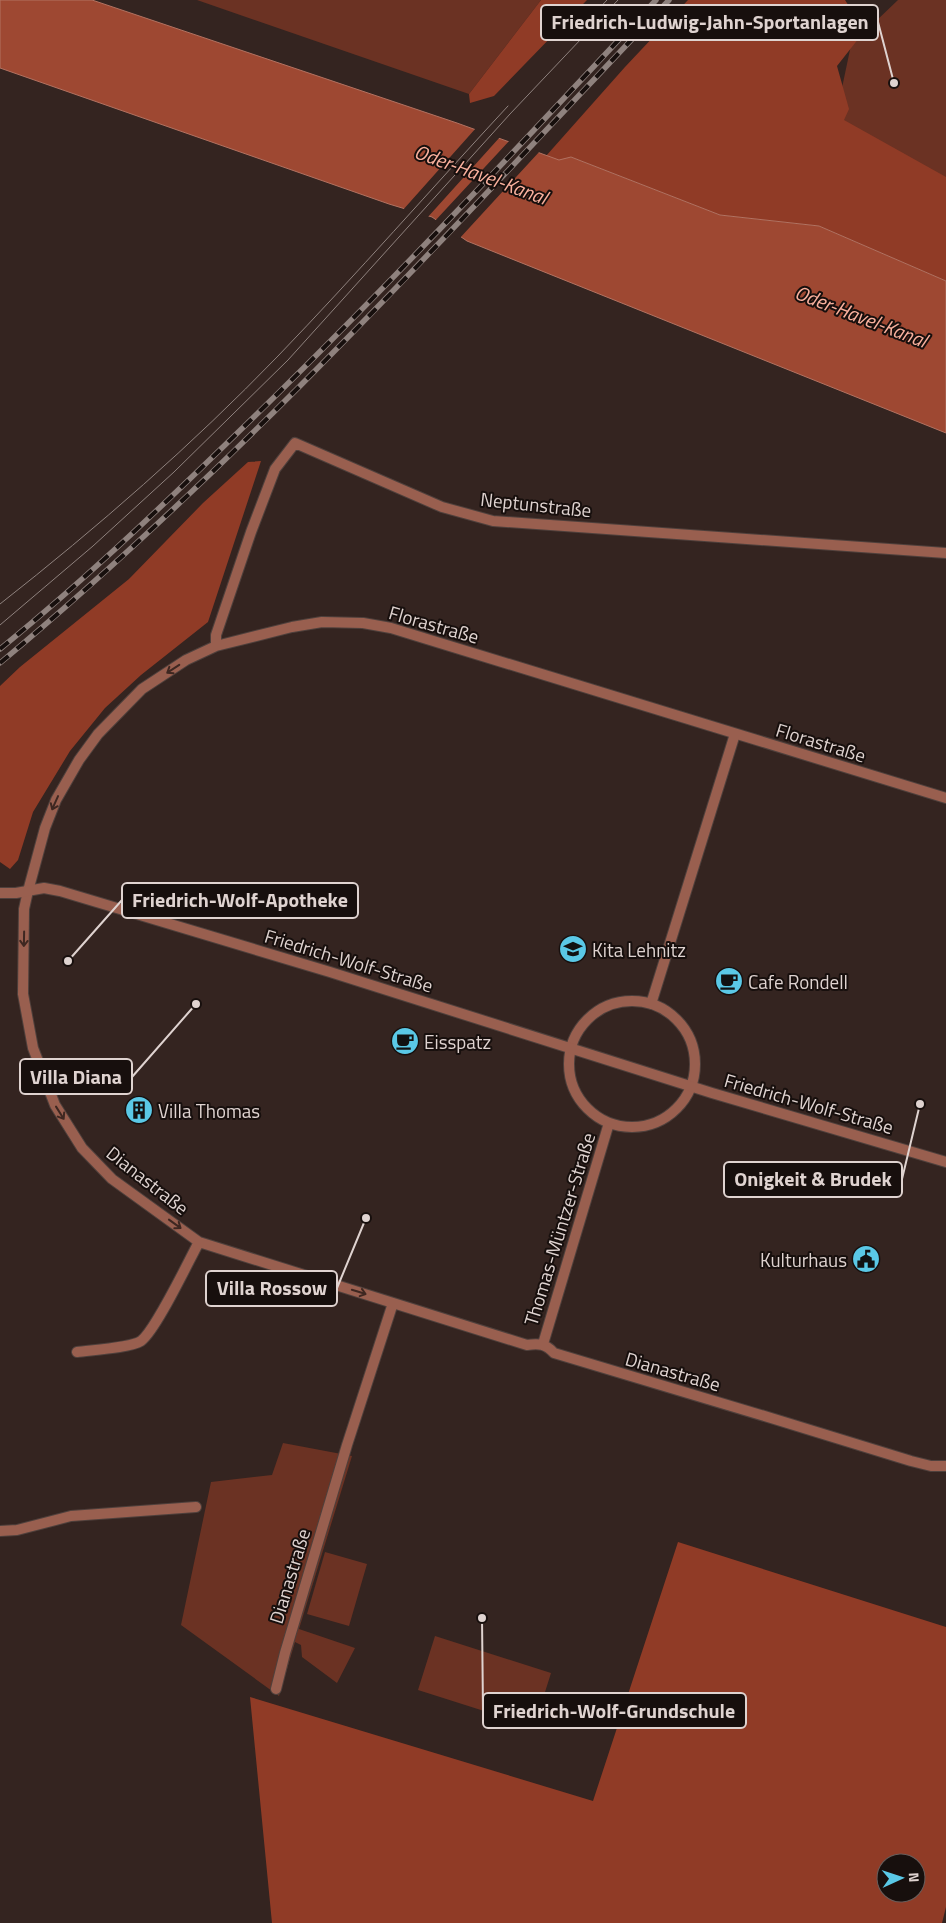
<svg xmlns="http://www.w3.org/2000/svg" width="946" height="1923" viewBox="0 0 946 1923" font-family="'Titillium Web',sans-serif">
<rect width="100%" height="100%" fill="#342420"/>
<path fill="#6b3223" d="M197,0H541L469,94Z
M898,0H946V183L835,121L851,45Z
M283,1443L352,1456L299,1629L355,1648L337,1683L302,1657L301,1645L295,1642L279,1696L181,1625L211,1482L272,1475Z
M325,1552L367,1564L349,1626L307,1614Z
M435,1636L551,1673L534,1727L418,1690Z"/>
<path fill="#903b26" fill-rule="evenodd" d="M541,0H587L494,96L470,103L469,94Z
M688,0H845L861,25L859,38L837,66L849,109L844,120L946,177V281L819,226L720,215L571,157L559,161L546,156L625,67Z
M261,461L208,622L141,675L105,708L70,751L33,812L18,860L10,869L0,862V686L20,667L129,579L203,503L248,462Z
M678,1542L946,1627V1907L942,1923H272L250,1697L593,1801ZM886,1863H916V1893H886Z"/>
<path fill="#9e4832" stroke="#b27261" d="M0,0H92L457,123L559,160L571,157L720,215L819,226L946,281V433L467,241L432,217L389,204L0,68Z"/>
<path fill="#342420" d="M476,128L500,137L427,218L402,211Z
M510,140L540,151L459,239L434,222Z"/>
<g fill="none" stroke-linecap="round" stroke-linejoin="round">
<g stroke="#4f403c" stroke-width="12">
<path id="minor" d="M216,646V635L251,532L275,469L295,443L442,507L493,521L946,553
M946,798L391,628L363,623L322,622L292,627L216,646L186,660L142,689L98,734L79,760L56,800L45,828L28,891L24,909L23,994L33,1048L55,1105L82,1148L112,1179L199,1242L527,1345C539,1343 546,1344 554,1353L771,1418L911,1461L931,1466H946
M569 1064a63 63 0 1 1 126 0a63 63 0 1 1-126 0Z
M651,1004L735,734
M543,1344L609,1123
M77,1352C91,1350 130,1348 141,1341C156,1330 188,1262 199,1242
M0,1531L17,1530L71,1516L196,1507
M276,1689L285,1653L347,1445L393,1303"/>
</g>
<g stroke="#4f403c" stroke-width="12">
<path id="tertiary" d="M0,893H16L44,888L60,891L330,972L712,1093L946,1162"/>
</g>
<use href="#minor" stroke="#995f4f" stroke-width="10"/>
<use href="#tertiary" stroke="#995f4f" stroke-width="10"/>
<path stroke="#8f827e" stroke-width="1" d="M578,31L607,0
M0,604C98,527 192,445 278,356C357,274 431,189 508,106
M0,625L93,546L174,472L288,360L510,114L618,0"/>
<g stroke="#8f827e" stroke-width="5.5">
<path id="rail" d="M0,649C91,575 176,493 260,411C396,278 526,139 656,0
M0,663C242,461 453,228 669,0"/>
</g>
<use href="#rail" stroke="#170f0d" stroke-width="4" stroke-dasharray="11" stroke-linecap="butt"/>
</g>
<defs><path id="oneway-shaft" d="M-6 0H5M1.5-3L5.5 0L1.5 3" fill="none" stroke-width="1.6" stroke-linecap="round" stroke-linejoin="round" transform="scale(1.25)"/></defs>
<g stroke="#3e2721">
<use href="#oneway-shaft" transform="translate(173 669) rotate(147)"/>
<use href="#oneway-shaft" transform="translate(55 803) rotate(114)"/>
<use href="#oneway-shaft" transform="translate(24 939) rotate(91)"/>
<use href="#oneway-shaft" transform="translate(60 1113) rotate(58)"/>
<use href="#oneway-shaft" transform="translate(175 1224) rotate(36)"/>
<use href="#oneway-shaft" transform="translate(359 1292) rotate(17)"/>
</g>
<defs>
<g id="school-disc" transform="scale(1.4375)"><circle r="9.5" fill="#5ac8e6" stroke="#170f0d"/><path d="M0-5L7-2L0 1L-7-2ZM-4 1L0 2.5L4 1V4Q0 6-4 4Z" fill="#111"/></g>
<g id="cafe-disc" transform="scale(1.4375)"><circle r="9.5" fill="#5ac8e6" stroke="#170f0d"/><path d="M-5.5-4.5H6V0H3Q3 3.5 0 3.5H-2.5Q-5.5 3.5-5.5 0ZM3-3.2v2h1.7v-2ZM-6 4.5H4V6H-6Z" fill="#111"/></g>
<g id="building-disc" transform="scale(1.4375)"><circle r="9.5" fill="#5ac8e6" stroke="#170f0d"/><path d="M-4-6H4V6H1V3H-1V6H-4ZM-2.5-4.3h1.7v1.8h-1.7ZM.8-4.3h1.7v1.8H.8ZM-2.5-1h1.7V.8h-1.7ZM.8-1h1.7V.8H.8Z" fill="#111"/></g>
<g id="civic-disc" transform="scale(1.4375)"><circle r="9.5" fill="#5ac8e6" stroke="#170f0d"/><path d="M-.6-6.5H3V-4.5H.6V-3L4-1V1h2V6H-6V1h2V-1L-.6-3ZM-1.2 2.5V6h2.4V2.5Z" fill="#111"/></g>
</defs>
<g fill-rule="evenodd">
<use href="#school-disc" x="573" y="949"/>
<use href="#cafe-disc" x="729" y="981"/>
<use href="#cafe-disc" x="405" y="1041"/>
<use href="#building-disc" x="139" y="1110"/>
<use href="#civic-disc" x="866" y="1259"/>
</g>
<g text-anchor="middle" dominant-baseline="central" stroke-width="4" stroke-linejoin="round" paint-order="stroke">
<g font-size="19" fill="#dfd3d0" stroke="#170f0d">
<text transform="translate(536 504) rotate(6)">Neptunstraße</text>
<text transform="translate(434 624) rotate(16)">Florastraße</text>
<text transform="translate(821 742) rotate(17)">Florastraße</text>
<text transform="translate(349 960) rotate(17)">Friedrich-Wolf-Straße</text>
<text transform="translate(809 1103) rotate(16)">Friedrich-Wolf-Straße</text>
<text transform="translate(148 1180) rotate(38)">Dianastraße</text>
<text transform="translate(559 1229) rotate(-73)">Thomas-Müntzer-Straße</text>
<text transform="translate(673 1371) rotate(16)">Dianastraße</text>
<text transform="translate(289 1576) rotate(-73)">Dianastraße</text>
</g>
<g font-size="19" fill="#dfd3d0" stroke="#170f0d" text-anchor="start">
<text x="592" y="949">Kita Lehnitz</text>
<text x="748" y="981">Cafe Rondell</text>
<text x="424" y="1041">Eisspatz</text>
<text x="158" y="1110">Villa Thomas</text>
<text x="847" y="1259" text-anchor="end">Kulturhaus</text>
</g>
<g font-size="20" font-style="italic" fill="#fab19e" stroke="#170f0d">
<text transform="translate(481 174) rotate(20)">Oder-Havel-Kanal</text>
<text transform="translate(861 316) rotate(21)">Oder-Havel-Kanal</text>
</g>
</g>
<path fill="none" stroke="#dfd3d0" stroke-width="2" d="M894 83L878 22M68 961L122 900M196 1004L132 1077M920 1104L902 1179M366 1218L337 1288M482 1618L483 1711"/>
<g fill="#dfd3d0" stroke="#170f0d" stroke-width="2">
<circle cx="894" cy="83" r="5"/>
<circle cx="68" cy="961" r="5"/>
<circle cx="196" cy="1004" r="5"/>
<circle cx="920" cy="1104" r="5"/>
<circle cx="366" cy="1218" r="5"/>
<circle cx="482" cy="1618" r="5"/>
</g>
<g fill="#170f0d" stroke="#dfd3d0" stroke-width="2">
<rect x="541" y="5" width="337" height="35" rx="5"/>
<rect x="122" y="883" width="236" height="35" rx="5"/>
<rect x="20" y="1059" width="112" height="35" rx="5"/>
<rect x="724" y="1162" width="178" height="35" rx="5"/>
<rect x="206" y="1271" width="131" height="35" rx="5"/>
<rect x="483" y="1693" width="263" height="35" rx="5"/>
</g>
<g font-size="20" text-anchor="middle" font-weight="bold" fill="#dfd3d0">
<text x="710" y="29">Friedrich-Ludwig-Jahn-Sportanlagen</text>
<text x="240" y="907">Friedrich-Wolf-Apotheke</text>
<text x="76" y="1084">Villa Diana</text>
<text x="813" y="1186">Onigkeit &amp; Brudek</text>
<text x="272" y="1295">Villa Rossow</text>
<text x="614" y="1718">Friedrich-Wolf-Grundschule</text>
</g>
<g transform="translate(901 1878) rotate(87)"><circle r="24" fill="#170f0d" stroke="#675d5b"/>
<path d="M0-4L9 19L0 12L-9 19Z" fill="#5ac8e6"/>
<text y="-8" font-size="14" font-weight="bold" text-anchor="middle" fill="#dfd3d0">N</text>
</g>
</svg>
